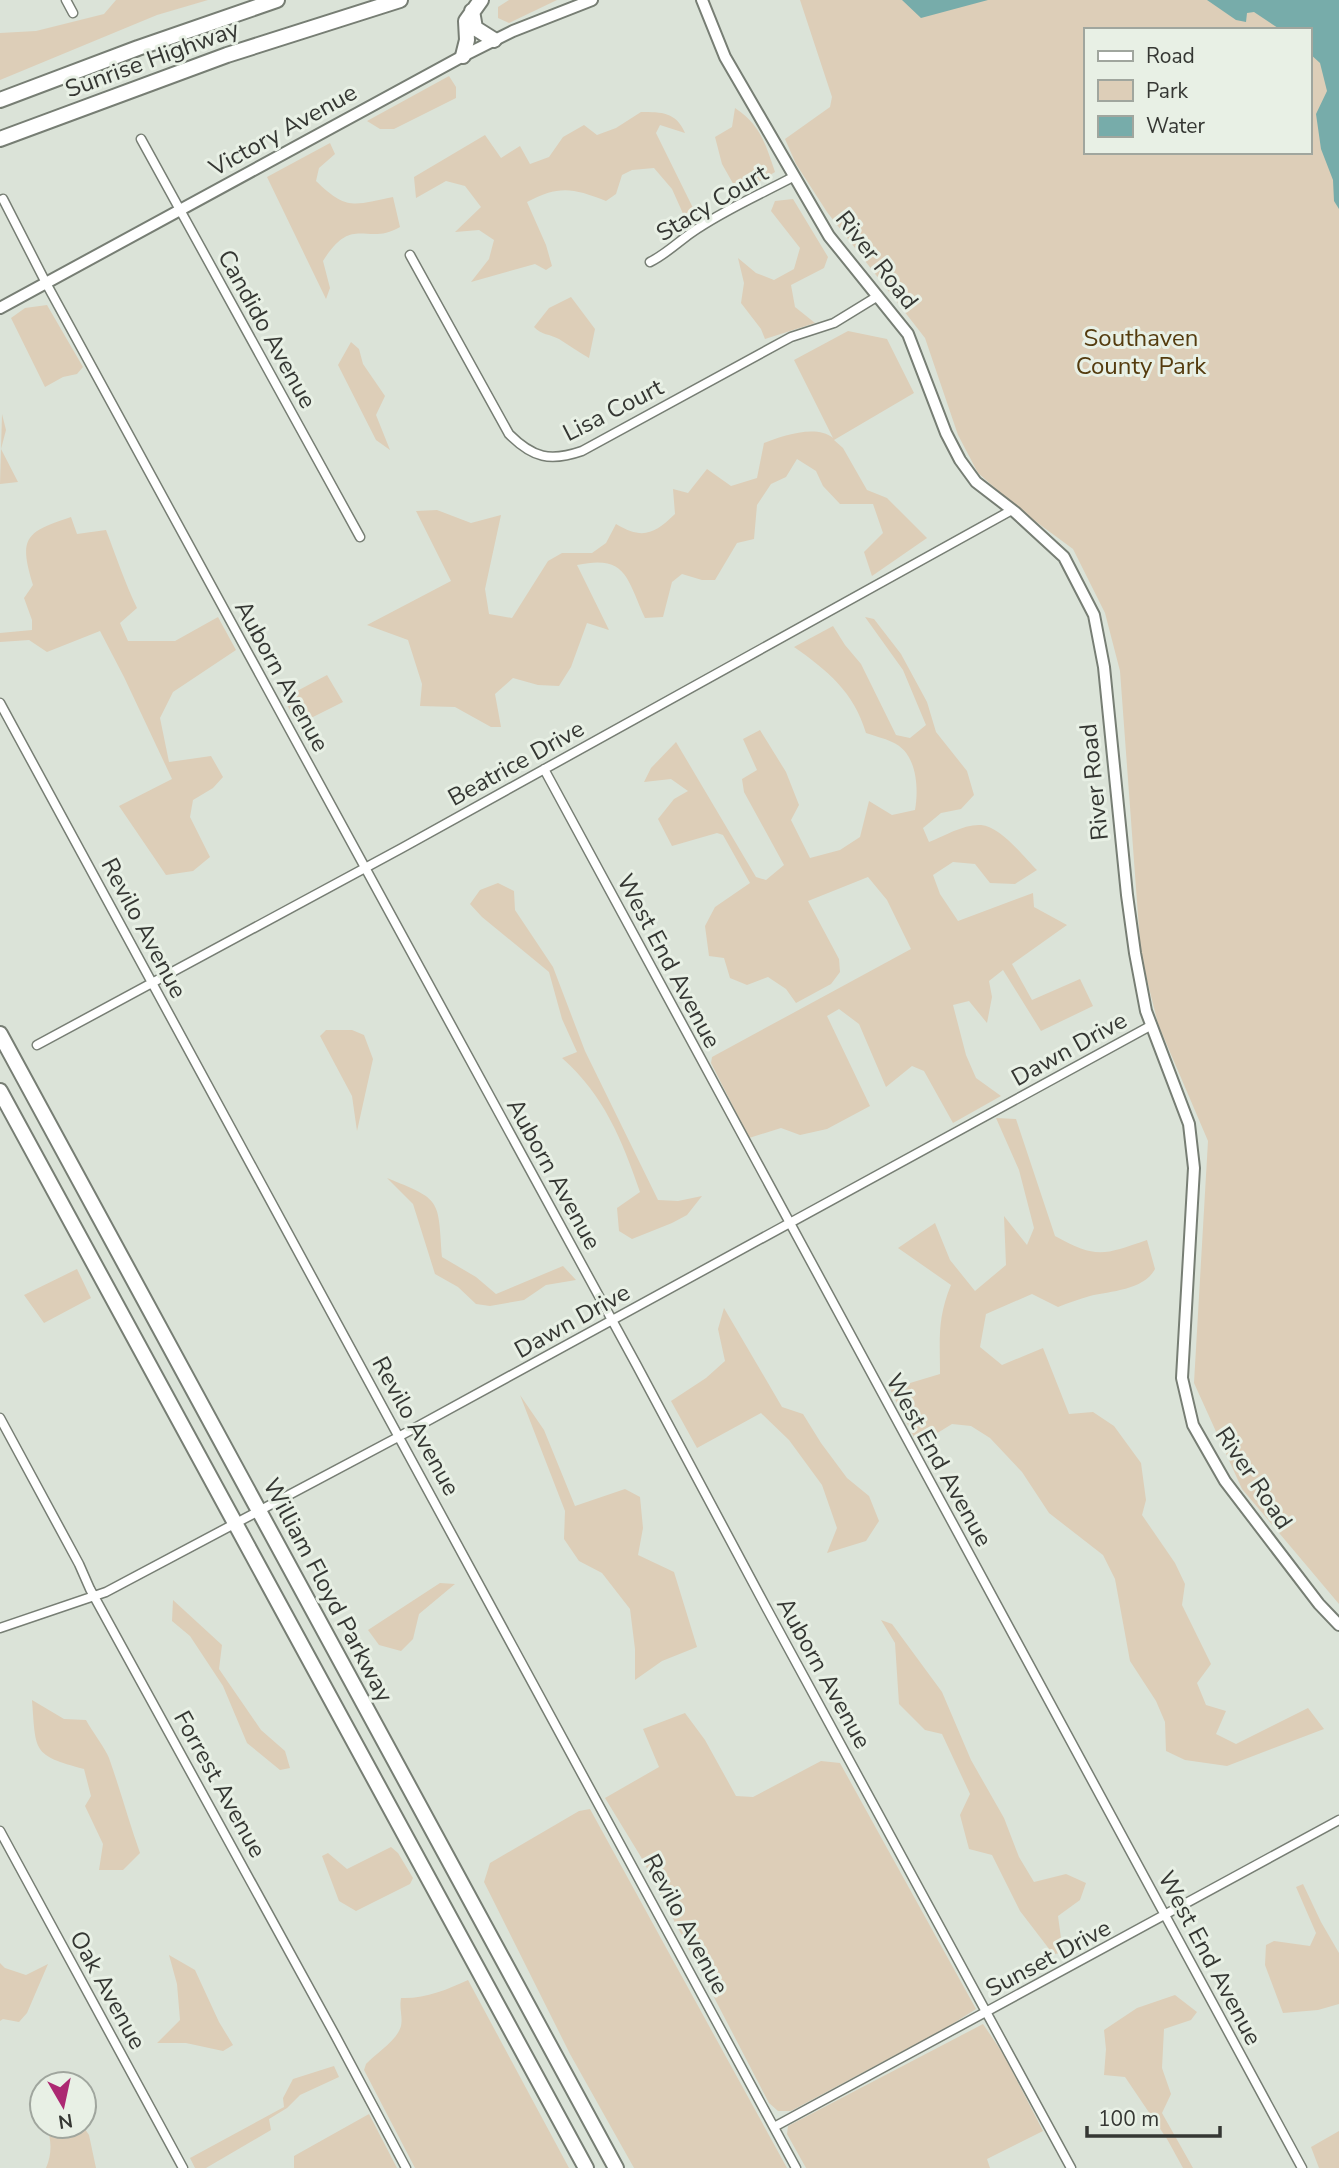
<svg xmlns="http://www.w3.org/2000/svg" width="1339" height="2168" viewBox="0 0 1339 2168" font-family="'Nunito Sans',sans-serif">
<rect width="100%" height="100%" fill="#dbe3d8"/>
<path fill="#ddceb8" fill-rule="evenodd" d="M116,0H208L157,15L0,80V33L36,31L104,14Z
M509,0H557L509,23L498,18V7Z
M800,0H1339V1604L1242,1489L1194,1383L1208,1141L1158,1024L1141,956L1120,671L1105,613L1073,549L1020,510L978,473L958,435L925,338L827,212L796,164L785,139L830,107L832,97ZM1085,30H1309V152H1085Z
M449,76L456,87V98L394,129H380L367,121Z
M735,108C760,124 766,145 775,172L739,194L722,164L715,137L732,127Z
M641,112C662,112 676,112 685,133L660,125L656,133L694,210L685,218L672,189L654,168L632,170L622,175L616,194L606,201C573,188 559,185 527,202L546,245L552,266L546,270L535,264L471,282L489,259L494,240L479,230L455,232L481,207L465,186L446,181L416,198L414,177L485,135L501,158L520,146L530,164L549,157L563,137L584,125L597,135L616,128Z
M330,143L335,154L319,168L316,181C347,211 354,205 393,197L400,227C366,247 353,213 323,261L330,288L326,299L267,177Z
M793,199L828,257L824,268L791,285L795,307L815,323L765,339L761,329L741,303L744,283L738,258L756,273L774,280L794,269L800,248L771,211L775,201Z
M571,297L595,329L589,358C578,352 569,345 559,339C550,334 541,335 534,327L549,308Z
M47,305L83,367L77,374L63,377L45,387L11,318L25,308Z
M848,331L887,339L914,393L834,440L843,448L867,490L887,498L927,538L872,576L864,552L883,533L873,504H840L823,486L816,471L797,459L786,477L771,484L757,505L754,539L737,543L715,580H702L682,574L672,582L663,617L645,618C627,579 627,554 577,565L609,630L587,623L571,667L559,686L538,685L513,678L495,694L501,727H491L455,707L420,706L422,684L408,640L367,625L451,581L416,511L437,510L471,523L501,515L485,589L489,614L512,618L548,561L562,553H592L606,543L616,524C643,540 654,534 675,514L673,489L688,493L707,469L731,486L757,478L764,443C782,436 816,424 833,438L794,360Z
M351,342L359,349L363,364L385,396L376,415L390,450L376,440L338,365Z
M2,414L6,430L1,449L18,482L0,484Z
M71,517L77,534L106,530C116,556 125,583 137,608L120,623L128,641H175L218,617L236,650L173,692L160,718L169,762L211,756L223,777L213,788L193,800L190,817L210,857L193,871L166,875L119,806L172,779L124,677L100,631L47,652L29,640L0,642V633L32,630V620L24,598L33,585C18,537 26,532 71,517Z
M865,617L874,619L901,654L927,702L936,732L967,771L974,795L961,809L941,813L923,828L929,842C944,836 964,824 981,825C1000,826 1024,857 1037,870L1015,884L990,883L975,864L953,862L933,875L940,894L958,921L1033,893L1034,907L1067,925L1012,964L1032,1000L1080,979L1093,1006L1041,1031L1003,970L989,981L992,997L987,1023L969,1001L953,1005L966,1055L976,1078L1001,1096L953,1123L924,1071L912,1066L886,1087L859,1024L839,1009L827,1016L870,1106L827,1129L800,1135L781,1128L749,1138L711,1063L712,1057L911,949L887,900L868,877L808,901L839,959L840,972L831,984L796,1003L786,989L768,977L747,985L730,978L724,958L709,956L705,926L715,907L750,883L723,835L717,833L672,846L658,819L674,799L688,791L671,779L644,782L651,768L676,742L756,877L766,880L784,865L744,792L742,779L757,770L743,739L760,730L786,772L799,805L791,820L810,858L840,850L860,837L869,801L892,815L915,810C919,788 917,752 892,742C884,738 874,736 866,733C854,692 827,670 794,647L833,626L845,645L861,664L896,735L910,738L926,725L903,670Z
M327,675L343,702L297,725L284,698Z
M498,883L514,891L515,910L553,967L585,1051L658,1200L678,1201L702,1196L687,1215L672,1223L632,1239L619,1231L617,1208L640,1192C622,1140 604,1095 562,1058L577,1052L562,1019L549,972L482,917L470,904L480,890Z
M326,1030H352L364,1035L373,1059L357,1131L352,1096L320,1036Z
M996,1118L1016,1119L1055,1236C1097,1259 1103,1255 1147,1240L1155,1269C1144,1290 1111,1291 1090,1296C1079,1299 1068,1303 1058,1307L1032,1294L986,1314L980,1347L1002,1365L1043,1348L1069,1414L1093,1412L1114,1426L1141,1463L1146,1500L1142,1515L1175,1563L1185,1584L1182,1605L1211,1664L1197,1683L1206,1705L1226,1711L1216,1734L1236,1744L1308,1708L1324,1729L1227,1766L1185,1760L1166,1751L1165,1722L1156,1701L1130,1661L1115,1579L1103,1555L1049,1513L1022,1472L990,1438L971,1426L952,1424L918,1445L890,1389L940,1374C940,1339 937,1319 951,1285L898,1248L935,1223L950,1260L975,1291L1006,1265L1004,1216L1027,1245L1034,1228L1019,1170Z
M387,1178C442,1200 438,1199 442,1257L476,1277L496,1294L563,1266L576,1280L546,1285L524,1300L490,1306L476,1304L458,1287L435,1274L413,1204Z
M77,1269L91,1298L44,1323L24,1295Z
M724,1308L782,1407L803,1414L821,1443L847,1478L869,1496L879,1521L866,1541L827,1553L837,1528L822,1485L789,1440L761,1413L697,1448L671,1401L706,1378L725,1361L718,1329Z
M520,1395L544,1430L575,1506L625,1489L640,1497L643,1528L638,1555L674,1572L697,1647L662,1661L635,1680V1649L630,1609L602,1573L579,1561L564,1539L565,1511Z
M440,1583L455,1584L419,1614L413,1639L401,1651L379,1645L368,1630Z
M173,1600L222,1645L219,1669L261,1730L285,1751L290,1768L280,1770L247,1743L223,1686L190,1636L172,1621Z
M881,1620L892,1624L942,1692L971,1760L1004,1818L1019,1857L1034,1882L1066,1874L1086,1883L1080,1900L1058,1916L1063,1953L1053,1954L1020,1911L992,1855L969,1849L960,1815L970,1794L942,1734L925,1730L899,1704L895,1643Z
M32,1700L64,1719L86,1720C92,1731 105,1748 109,1758C120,1789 129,1822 140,1853L123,1870H99L103,1844L85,1806L91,1796L84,1769C32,1755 36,1752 32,1700Z
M685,1713L705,1740L736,1796L753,1797L821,1761L840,1763L976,2009L946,2028L791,2111H778L769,2103L641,1857L605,1798L659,1767L643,1729Z
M590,1809L787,2168H634L570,2054L484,1882L490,1863L579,1811Z
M391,1847L398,1853L413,1878L410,1884L356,1911L339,1901L322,1856L328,1853L347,1869Z
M1303,1884L1321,1922L1339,1953V2004L1318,2010L1283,2013L1265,1965L1266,1945L1274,1941L1310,1946L1316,1933L1296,1887Z
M169,1955L195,1970L219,2022L233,2045L223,2051L186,2043H157L180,2020L177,1984Z
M0,1963L5,1968L26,1975L48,1964L27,2013L19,2022L3,2019L0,2021Z
M468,1980L569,2168H415L364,2070L366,2064C376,2053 397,2041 401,2026C403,2017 399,2008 401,1998C425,1999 446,1990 468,1980Z
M1175,1995L1197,2012L1191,2020L1164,2029L1162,2068L1171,2094L1162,2113L1193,2168H1183L1167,2139L1125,2077L1104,2075L1106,2049L1104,2030L1137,2008Z
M983,2024L1004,2055L1043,2131L987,2159L990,2168H806L787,2134L788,2126Z
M334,2066L339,2077L300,2095L287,2108L269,2119L271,2130L206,2168H195L190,2158L284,2107L283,2098L293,2079Z
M369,2114L397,2168H294V2156Z
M46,2126H83L89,2135L96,2168H46C52,2154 52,2140 46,2126Z
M1339,2131V2168H1319L1311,2147Z"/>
<path fill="#77acaa" d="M902,0H988L921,18Z
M1207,0H1339V209L1334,201L1333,180L1321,149L1316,114L1327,91L1320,63L1309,53V30H1281L1254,12L1247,13L1246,22L1236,20Z"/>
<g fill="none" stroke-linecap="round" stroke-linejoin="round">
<g stroke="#777e74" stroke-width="11">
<path id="street" d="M66,0L73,13
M141,139L360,537
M3,199L46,283L636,1364L767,1609L1071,2168
M410,255L509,434C533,458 550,462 582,451L791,337L834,323L878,296
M650,262C666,254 677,243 691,233C722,211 759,195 793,177
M0,703L796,2168
M544,769L1302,2168
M37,1045L402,848L1012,510
M0,1418L79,1564L90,1589L335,2035L406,2168
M0,1628L106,1592L400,1436L1152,1025
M0,1831L183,2168
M774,2127L1339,1820"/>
</g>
<g stroke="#777e74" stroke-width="14">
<path id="secondary" d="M702,0L725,57L829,236L908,334L946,433L960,460L976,482L1015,512L1064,557L1094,615L1104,667L1127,895L1135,953L1146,1011L1189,1124L1194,1168L1182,1378L1193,1425L1225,1481L1319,1604L1339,1625
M0,308L463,56L513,31L592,0"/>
</g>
<g stroke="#777e74" stroke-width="18">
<path id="highway" d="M472,11L475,28L494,40
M463,56L467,40L466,21L481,0
M0,100L138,48L277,0
M0,139L227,55L400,0
M0,1034L616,2168
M0,1091L586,2168"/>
</g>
<use href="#street" stroke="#fff" stroke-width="8"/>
<use href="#secondary" stroke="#fff" stroke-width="10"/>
<use href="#highway" stroke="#fff" stroke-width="14"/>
</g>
<g text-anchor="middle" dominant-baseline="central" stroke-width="6" stroke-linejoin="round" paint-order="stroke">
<g font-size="24" fill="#353733" stroke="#e8f0e5">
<text transform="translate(152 59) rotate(-20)">Sunrise Highway</text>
<text transform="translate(283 130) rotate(-29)">Victory Avenue</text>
<text transform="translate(712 203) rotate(-31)">Stacy Court</text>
<text transform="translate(877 260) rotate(52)">River Road</text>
<text transform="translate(267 329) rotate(61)">Candido Avenue</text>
<text transform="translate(613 410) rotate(-27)">Lisa Court</text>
<text transform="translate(282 676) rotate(61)">Auborn Avenue</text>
<text transform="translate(516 763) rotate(-29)">Beatrice Drive</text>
<text transform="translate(1094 782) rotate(-96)">River Road</text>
<text transform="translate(144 928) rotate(62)">Revilo Avenue</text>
<text transform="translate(669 961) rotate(62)">West End Avenue</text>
<text transform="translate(1069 1049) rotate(-29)">Dawn Drive</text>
<text transform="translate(554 1174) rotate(61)">Auborn Avenue</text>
<text transform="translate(572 1321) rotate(-29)">Dawn Drive</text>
<text transform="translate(416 1426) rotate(61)">Revilo Avenue</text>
<text transform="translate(939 1460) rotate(61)">West End Avenue</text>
<text transform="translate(1254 1478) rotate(56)">River Road</text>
<text transform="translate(328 1590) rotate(62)">William Floyd Parkway</text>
<text transform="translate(824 1673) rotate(61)">Auborn Avenue</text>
<text transform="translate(220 1784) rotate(61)">Forrest Avenue</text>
<text transform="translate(686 1924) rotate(62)">Revilo Avenue</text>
<text transform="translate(1048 1958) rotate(-28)">Sunset Drive</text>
<text transform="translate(1210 1958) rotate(62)">West End Avenue</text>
<text transform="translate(108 1990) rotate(61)">Oak Avenue</text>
</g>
<g font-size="24" fill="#543b0e" stroke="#e8f0e5">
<text x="1141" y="338">Southaven<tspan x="1141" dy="28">County Park</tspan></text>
</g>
</g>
<rect x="1084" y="28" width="228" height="126" fill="#e8f0e5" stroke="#a0a69e" stroke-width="2"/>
<rect x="1098" y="51" width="35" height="10" fill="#ffffff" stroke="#a0a69e" stroke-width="2"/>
<text x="1146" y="63" font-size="21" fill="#353733">Road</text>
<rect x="1098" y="80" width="35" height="21" fill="#ddceb8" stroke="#a0a69e" stroke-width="2"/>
<text x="1146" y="98" font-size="21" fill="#353733">Park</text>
<rect x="1098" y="116" width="35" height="21" fill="#77acaa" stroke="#a0a69e" stroke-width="2"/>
<text x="1146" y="133" font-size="21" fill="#353733">Water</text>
<g transform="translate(63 2105) rotate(171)"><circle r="33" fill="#e8f0e5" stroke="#a0a69e" stroke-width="2"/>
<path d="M0-5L12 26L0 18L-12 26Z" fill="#ac2872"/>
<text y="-10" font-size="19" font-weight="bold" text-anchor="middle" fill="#353733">N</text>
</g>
<path d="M1087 2126v10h133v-10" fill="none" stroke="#353733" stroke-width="3.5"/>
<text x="1098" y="2126" font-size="21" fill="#353733" stroke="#e8f0e5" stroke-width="5" paint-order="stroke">100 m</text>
</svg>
